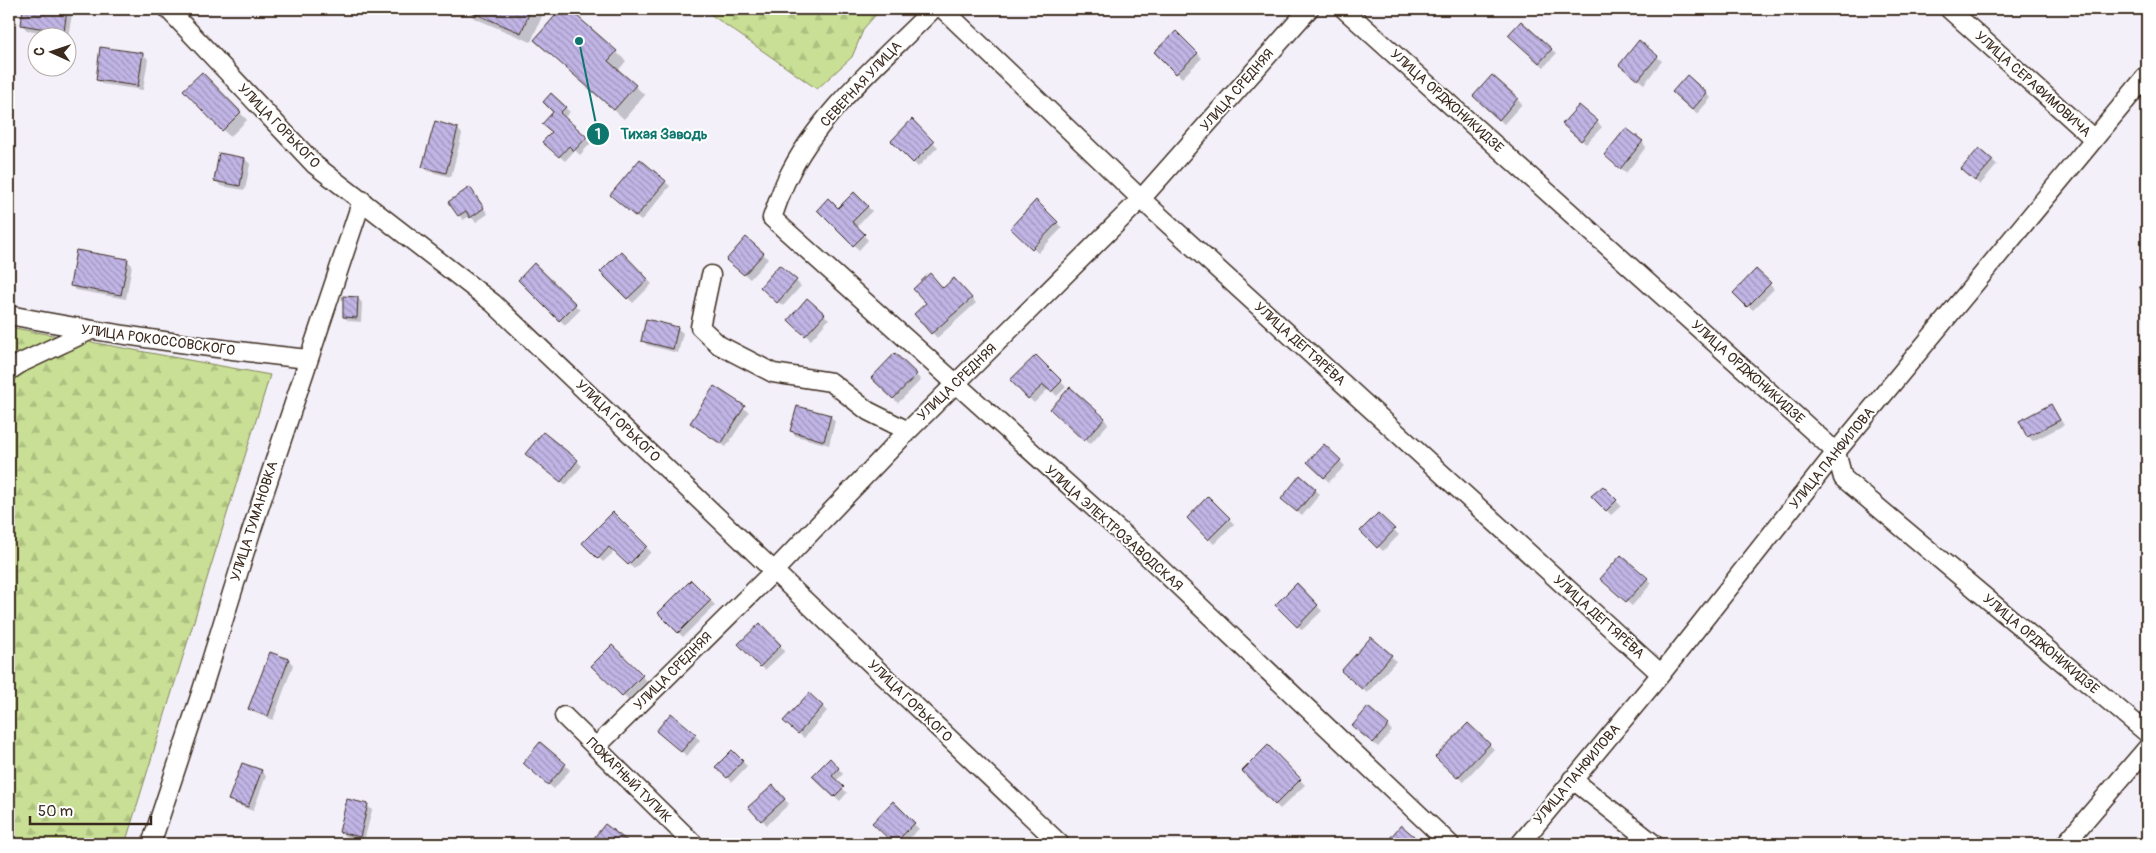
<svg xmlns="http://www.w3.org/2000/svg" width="2156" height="853" viewBox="0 0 2156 853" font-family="Pangolin,sans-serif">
<defs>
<pattern id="forest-firs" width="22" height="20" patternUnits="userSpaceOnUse" patternTransform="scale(1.25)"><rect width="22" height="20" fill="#c8df95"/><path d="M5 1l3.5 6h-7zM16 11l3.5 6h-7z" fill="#adc080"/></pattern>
<pattern id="building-back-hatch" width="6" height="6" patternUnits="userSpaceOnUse" patternTransform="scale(1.25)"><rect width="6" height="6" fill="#c1b5e6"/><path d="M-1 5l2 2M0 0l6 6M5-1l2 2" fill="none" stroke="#9e93ba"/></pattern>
</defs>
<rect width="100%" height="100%" fill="#f3f0fa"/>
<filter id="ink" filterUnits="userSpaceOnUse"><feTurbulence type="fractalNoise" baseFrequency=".02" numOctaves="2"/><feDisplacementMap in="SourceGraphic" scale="10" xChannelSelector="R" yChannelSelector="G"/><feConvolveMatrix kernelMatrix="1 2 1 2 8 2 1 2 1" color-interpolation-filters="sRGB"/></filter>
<g filter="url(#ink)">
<path fill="url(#forest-firs)" stroke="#82845a" d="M703,9H881L864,28L852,57L817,89Z
M9,327L270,375L125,844H9Z"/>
<path fill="#0003" d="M25,9H73L68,36L27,30L22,25Z
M205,9H216L210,14Z
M465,9H545L531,42L474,18Z
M563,9H567L626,61L618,71L645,95L624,119L536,40Z
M1726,9H1736L1731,14Z
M1176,32L1202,58L1182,78L1156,52Z
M1514,40L1551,49L1556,54L1544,67Z
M102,48L143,54L148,59L143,90L102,84L97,80Z
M1657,57L1662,61L1644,84L1626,70Z
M202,73L247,120L230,137L184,90Z
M1492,77L1522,104L1504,124L1479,101Z
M1706,94L1711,98L1697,114L1678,96Z
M551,95L570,112L564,118L591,143L580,155L575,150L565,161L544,142L553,132L555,112Z
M1580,106L1602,127L1586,144L1564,124Z
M912,121L938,147L918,167L893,141Z
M458,129L462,134L451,177L428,171L423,166Z
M1642,142L1646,147L1626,173L1610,160Z
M245,159L250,164L245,190L221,186L216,181Z
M1992,161L1997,165L1980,185L1967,174Z
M665,182L670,186L641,221L616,200Z
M469,188L488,214L476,222L470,216L463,220L449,202Z
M854,193L872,211L856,227L868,240L859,250L818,210H838Z
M1036,202L1062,228L1038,253L1011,228Z
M621,253L652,284L633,303L602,272Z
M763,254L768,259L750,279L733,264Z
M127,260L132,265L126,299L76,290L71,286Z
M534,265L580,310L565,325L519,280Z
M780,266L801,286L783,306L766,292Z
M1756,271L1774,289L1753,310L1735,293Z
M959,284L976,303L937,338L916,314L943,290Z
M358,298L362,303L361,322L349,321L344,317Z
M824,315L829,319L811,340L794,325Z
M647,321L678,329L683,333L678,353L647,345L642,340Z
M895,354L921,380L898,403L873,378Z
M1036,357L1066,387L1057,396L1049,388L1034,403L1012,381Z
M714,387L749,412L726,447L691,423Z
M2051,406L2064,425L2033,441L2028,436Z
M1056,414L1104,419L1108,424L1090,444Z
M830,416L835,421L829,445L796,436L791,431Z
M1324,445L1345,466L1329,482L1308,462Z
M532,458L577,461L582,466L566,485Z
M1603,487L1621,506L1611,515L1593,496Z
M1315,490L1320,494L1302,516L1287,503Z
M1208,498L1234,524L1214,544L1188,518Z
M613,514L651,552L634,569L615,551L603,562L584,543Z
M1378,514L1399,535L1383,551L1362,531Z
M1647,579L1652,583L1632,606L1606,584Z
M691,581L715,605L683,637L659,613Z
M1297,585L1322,611L1302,630L1277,605Z
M760,625L785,651L765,670L740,644Z
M612,647L647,681L628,700L593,666Z
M1391,656L1396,661L1367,693L1347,676Z
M289,660L293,665L273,720L255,713L250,708Z
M809,694L827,711L804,738L790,726Z
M671,715L700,740L687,756L662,735Z
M1468,725L1494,749L1463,782L1437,757Z
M1388,726L1392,731L1378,747L1358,730Z
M1268,747L1305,785L1280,809L1244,771Z
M732,752L747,766L732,782L717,767Z
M830,760L843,774L836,781L847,793L840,801L814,776Z
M565,765L570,770L554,789L529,767Z
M261,771L266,776L253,811L235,804L230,799Z
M772,787L789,804L767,825L750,807Z
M893,803L919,829L903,844H895L874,823Z
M367,805L372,810L364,841L345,836L340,832Z
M942,840L947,844H939Z
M217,841L227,844H216Z"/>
<path fill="url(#building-back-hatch)" stroke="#3b2a1e" d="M23,9H67L64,32L21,25Z
M464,9H531L521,33Z
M561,9H569L617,51L608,61L636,85L614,110L534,40Z
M1521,21L1552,49L1539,63L1508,35Z
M1176,31L1198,53L1176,74L1154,52Z
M1639,40L1658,56L1638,80L1619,65Z
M100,47L143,53L138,86L96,80Z
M202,72L241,112L222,131L183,90Z
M1492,75L1518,98L1499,120L1473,96Z
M1687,75L1707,93L1692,110L1672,92Z
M551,93L566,107L560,113L587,137L574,151L569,146L559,157L542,142L552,132L542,124L553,112L543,102Z
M1579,105L1598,121L1581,141L1562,124Z
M912,119L934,142L913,163L891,141Z
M435,121L458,128L446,173L422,167Z
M1626,128L1643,141L1620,169L1604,155Z
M1979,148L1993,160L1975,181L1961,169Z
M219,153L245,158L240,186L214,181Z
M640,159L666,181L636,217L610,195Z
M470,187L484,208L470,218L466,211L458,216L448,202Z
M854,192L868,206L852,222L865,234L853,246L817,210L828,198L838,208Z
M1036,200L1058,222L1032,249L1010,228Z
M746,237L764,253L744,275L726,260Z
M76,250L128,259L121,295L70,286Z
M621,251L648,279L627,299L600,272Z
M534,263L576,304L559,321L518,280Z
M779,265L797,280L777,303L760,287Z
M1756,269L1771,283L1747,307L1733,293Z
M930,273L943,288L954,278L972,298L931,334L914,314L926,303L913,289Z
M2147,280V296L2139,287Z
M343,296L358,297L357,318L343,317Z
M807,298L825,314L805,336L788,320Z
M646,319L678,327L673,349L641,341Z
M895,353L917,374L893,399L871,378Z
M1036,355L1062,381L1051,392L1043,385L1028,399L1010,380Z
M714,386L745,406L721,444L690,423Z
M1070,387L1105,418L1084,441L1050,409Z
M2051,404L2060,420L2027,437L2019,421Z
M797,406L831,415L824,441L790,431Z
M543,432L578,460L561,482L525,454Z
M1324,444L1341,460L1324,478L1307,462Z
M1300,475L1316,489L1297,512L1281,499Z
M1603,486L1617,500L1606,511L1591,496Z
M1208,496L1230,518L1208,540L1187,518Z
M613,512L647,546L628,565L609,547L598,559L582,543Z
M1378,513L1395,529L1377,548L1360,531Z
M1621,555L1648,578L1626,602L1600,579Z
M691,580L711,600L678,633L658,613Z
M1297,583L1318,605L1297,627L1275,605Z
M760,623L781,645L760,667L738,644Z
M1371,637L1392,655L1362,689L1341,671Z
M612,645L643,675L622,696L591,666Z
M270,652L289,659L268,716L248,709Z
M809,693L823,706L798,734L783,721Z
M1368,707L1389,725L1373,743L1352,726Z
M671,713L696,734L681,752L656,731Z
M1468,723L1490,744L1457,778L1435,757Z
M540,742L566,764L548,785L523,763Z
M1268,745L1301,779L1275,805L1242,771Z
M732,750L743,761L727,778L715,767Z
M830,758L839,768L832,776L844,787L834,797L812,776Z
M242,763L262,770L248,807L228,800Z
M773,785L785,799L761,821L748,807Z
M347,799L368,804L360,837L339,832Z
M893,801L915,823L894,844L872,823Z
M605,824L630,843L629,844H589Z
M1401,825L1423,844H1385Z"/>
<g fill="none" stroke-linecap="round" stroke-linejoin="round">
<g stroke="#3b2a1e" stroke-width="21">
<path id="street" d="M168,9L315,165L493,303L1060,844
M933,9C882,61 819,112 787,179C781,191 777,205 772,218L1143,552L1450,844
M943,9L1141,199L1661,674
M1344,9L1836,452L1843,478L2147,733
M1949,9L2094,139
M711,275L700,327L719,345L773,373L831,382L868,411L908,431
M9,315C108,334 207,348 308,359
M9,371L21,363L89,331
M564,716L694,844
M596,747L774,571L908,431L1141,199L1309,9
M1572,779L1654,844
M151,844L201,693L250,535L362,200
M1520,844L1661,674L1836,452L2147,75
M2065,844L2147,748"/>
</g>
<use href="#street" stroke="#fff" stroke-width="18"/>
</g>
</g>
<g text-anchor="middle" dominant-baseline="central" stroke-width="4" stroke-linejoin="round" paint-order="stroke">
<g font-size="14" fill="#3b2a1e" stroke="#fff">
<text transform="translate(861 84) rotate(-47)">СЕВЕРНАЯ УЛИЦА</text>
<text transform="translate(2033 84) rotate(42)">УЛИЦА СЕРАФИМОВИЧА</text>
<text transform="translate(1237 90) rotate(-49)">УЛИЦА СРЕДНЯЯ</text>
<text transform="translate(1447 101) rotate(42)">УЛИЦА ОРДЖОНИКИДЗЕ</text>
<text transform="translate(279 126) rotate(46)">УЛИЦА ГОРЬКОГО</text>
<text transform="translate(158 340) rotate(8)">УЛИЦА РОКОССОВСКОГО</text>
<text transform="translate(1300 344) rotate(42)">УЛИЦА ДЕГТЯРЁВА</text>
<text transform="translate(1748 372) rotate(42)">УЛИЦА ОРДЖОНИКИДЗЕ</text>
<text transform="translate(957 382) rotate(-44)">УЛИЦА СРЕДНЯЯ</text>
<text transform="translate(618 421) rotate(44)">УЛИЦА ГОРЬКОГО</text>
<text transform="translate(1832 458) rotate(-51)">УЛИЦА ПАНФИЛОВА</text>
<text transform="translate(254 521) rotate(-72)">УЛИЦА ТУМАНОВКА</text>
<text transform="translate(1114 528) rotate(42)">УЛИЦА ЭЛЕКТРОЗАВОДСКАЯ</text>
<text transform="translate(1599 617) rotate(42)">УЛИЦА ДЕГТЯРЁВА</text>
<text transform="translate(2041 644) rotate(40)">УЛИЦА ОРДЖОНИКИДЗЕ</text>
<text transform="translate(673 671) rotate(-45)">УЛИЦА СРЕДНЯЯ</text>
<text transform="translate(910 701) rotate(44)">УЛИЦА ГОРЬКОГО</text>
<text transform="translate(1577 774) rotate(-50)">УЛИЦА ПАНФИЛОВА</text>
<text transform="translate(629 780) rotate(45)">ПОЖАРНЫЙ ТУПИК</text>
</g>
</g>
<path fill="none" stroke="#0f766e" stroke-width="2" d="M579 41L598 134"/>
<g fill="#0f766e" stroke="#fff" stroke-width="2">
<circle cx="579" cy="41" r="5"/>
<circle cx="598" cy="134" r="12"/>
</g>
<g font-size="15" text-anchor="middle" font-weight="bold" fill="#fff">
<text x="598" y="139">1</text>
</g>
<g font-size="15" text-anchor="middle" font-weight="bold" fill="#0f766e" stroke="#fff" stroke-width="4" stroke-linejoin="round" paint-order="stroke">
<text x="664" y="139">Тихая Заводь</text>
</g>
<rect width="2156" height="853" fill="none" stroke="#fff" stroke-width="30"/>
<rect x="15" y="15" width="2126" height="823" fill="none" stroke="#3b2a1e" stroke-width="2" filter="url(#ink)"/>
<g transform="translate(52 52) rotate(273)"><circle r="24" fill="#ffffff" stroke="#b1aaa5"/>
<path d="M0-4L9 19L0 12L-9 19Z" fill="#3b2a1e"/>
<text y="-8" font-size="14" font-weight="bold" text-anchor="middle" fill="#3b2a1e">С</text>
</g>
<path d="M30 816v8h121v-8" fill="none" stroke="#3b2a1e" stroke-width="2.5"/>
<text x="38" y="816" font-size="15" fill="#3b2a1e" stroke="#ffffff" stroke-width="4" paint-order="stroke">50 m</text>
</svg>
